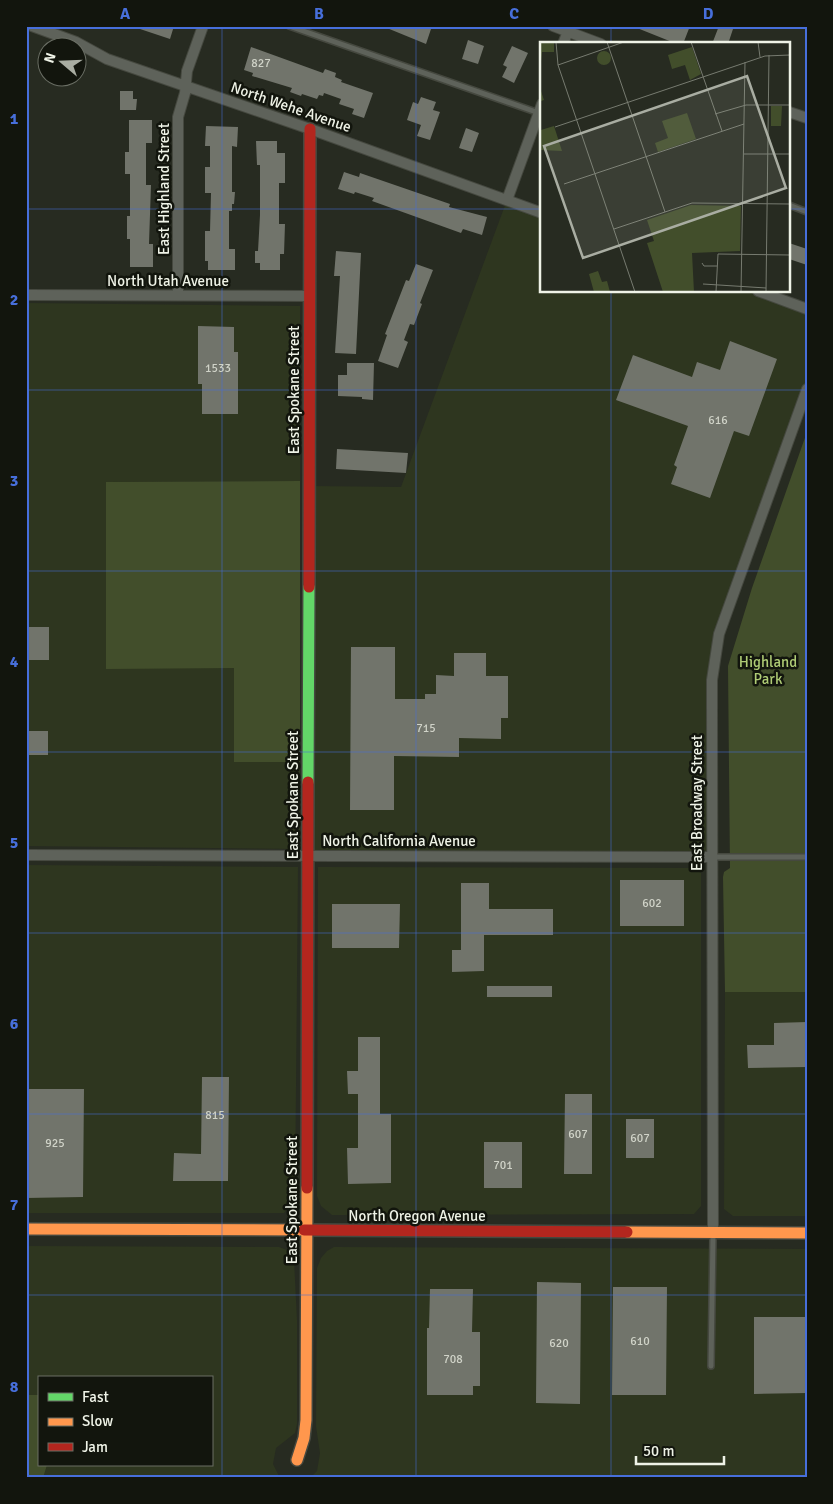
<svg xmlns="http://www.w3.org/2000/svg" width="833" height="1504" viewBox="0 0 833 1504" font-family="Signika,sans-serif">
<rect width="100%" height="100%" fill="#272b21"/>
<path fill="#2e361f" d="M507,200L542,213V291H758L807,309V389L714,657L712,857L308,856L309,486L401,487Z
M26,303L300,306V481L106,482V668H234V762H300V849L26,846Z
M26,865L298,867L295,1197L284,1213H26Z
M318,867L694,868L701,873V1206L694,1214L332,1215L321,1206L317,1196Z
M725,992H807V1216H733L724,1209Z
M26,1246L279,1247L287,1250L294,1260L297,1320V1424L295,1433L276,1448L273,1464L279,1476L283,1478H43L47,1465H211V1378H39V1395H26Z
M334,1247L807,1249V1478H310L317,1471L320,1453L316,1426L317,1268L321,1258L327,1251Z"/>
<path fill="#424e2b" d="M807,432V992H725L723,877L724,872L730,868L728,666L752,588Z
M300,481V762H234V668L106,669V482Z
M26,1395H39V1465H47L43,1478H26Z"/>
<path fill="#71746b" d="M137,26H174L170,39L137,28Z
M382,26H432L426,44Z
M632,26H690L683,44H677Z
M719,26H734L728,44H712Z
M468,40L484,46L478,64L462,59Z
M512,46L528,53L514,83L502,77L507,67L503,65Z
M251,47L323,73L325,69L336,73L335,77L342,80L341,82L373,93L364,118L352,114L354,109L339,104L341,99L324,93L323,96L319,95L317,99L302,94L301,96L290,92L292,88L252,76L253,73L244,70Z
M120,91H133V99H137L136,110H120Z
M421,97L436,102L433,110L440,112L430,140L417,136L421,125L407,120L413,102L418,104Z
M129,120H152V143H146V185H151L149,244H153V267H130V239H127V216H130V174H125V152H129Z
M206,126L238,127L237,147L232,146V192H235L234,204H232V211H229V249H235V270H208V261H205V231H210L211,193H205V167H210V146H205Z
M466,128L479,133L472,152L459,148Z
M256,141H277V153H285V183H279V224H285L284,254H280V270H260V263H255V251H258L260,215V165H257Z
M344,172L359,177L360,173L450,204L449,207L487,217L482,235L463,229L461,233L372,201L374,198L355,192L354,194L338,189Z
M789,243L807,249V265L789,259Z
M336,251L361,253L356,354L335,353L340,276H334Z
M416,264L433,270L420,303L422,304L414,325L410,324L404,340L408,342L398,368L378,361L387,335L385,334L406,280L409,281Z
M198,326L234,327V352H238V414H202V384H198Z
M730,341L777,359L749,436L734,431L710,498L671,484L677,467L674,465L688,426L616,400L633,355L692,377L697,362L720,370Z
M347,363H374L373,400L362,399V397L338,396V375H347Z
M337,449L408,453L406,473L336,469Z
M26,627H49V660H26Z
M351,647H395V699H425V694H436V675L454,676V653H486V676H508V718H501V739L459,738V757L394,756V810H350Z
M26,731H48V755H26Z
M620,880H684V926H620Z
M461,883H489V909H553V935H484V971L452,972V950H461Z
M332,904H400L399,948H332Z
M487,986H552V997H487Z
M807,1022V1067L748,1068L747,1045H774V1023Z
M358,1037H380V1114H391V1183L348,1184L347,1148H358V1094H348L347,1071H358Z
M202,1077H229L228,1181H173L174,1153L201,1154Z
M26,1089H84L83,1197L26,1198Z
M565,1094H592V1174H564Z
M626,1119H654V1158H626Z
M484,1142H522V1188H484Z
M537,1282L581,1283L580,1404L536,1403Z
M613,1287H667L666,1395H612Z
M430,1289H473L472,1332H480V1386H473V1395H427V1328H429Z
M754,1317H805V1325H807V1393L754,1394Z"/>
<g fill="none" stroke-linecap="round" stroke-linejoin="round">
<g stroke="#45483f" stroke-width="8">
<path id="lane" d="M289,26L539,113
M789,205L807,212
M712,857H807
M711,1366L713,1236"/>
</g>
<g stroke="#45483f" stroke-width="12">
<path id="street" d="M32,26L76,42L107,59L310,129L542,213
M553,26L601,44
M563,44L570,26
M789,112L807,118
M507,200L542,104
M758,291L807,309
M26,295L310,296
M178,295V117L185,93L187,71L203,26
M26,855L712,857
M713,1233L712,707V680L719,634L807,389"/>
</g>
<g stroke="#45483f" stroke-width="14">
<path id="fast" d="M308,782L309,587"/>
</g>
<g stroke="#45483f" stroke-width="14">
<path id="slow" d="M26,1229L304,1230
M627,1232L807,1233
M297,1460L304,1438L306,1420L307,1188"/>
</g>
<g stroke="#45483f" stroke-width="14">
<path id="jam" d="M309,587L310,129
M307,1188L308,782
M304,1230L627,1232"/>
</g>
<use href="#lane" stroke="#5e625a" stroke-width="5"/>
<use href="#street" stroke="#5e625a" stroke-width="10"/>
<use href="#fast" stroke="#63d668" stroke-width="11"/>
<use href="#slow" stroke="#ff974d" stroke-width="11"/>
<use href="#jam" stroke="#b3261e" stroke-width="11"/>
</g>
<path fill="none" stroke="#476fdb" stroke-width="1" stroke-opacity="0.55" d="M222,26V1478M416,26V1478M611,26V44M26,209H542M789,209H807M611,291V1478M26,390H807M26,571H807M26,752H807M26,933H807M26,1114H807M26,1295H807"/>
<g text-anchor="middle" dominant-baseline="central" stroke-width="5" stroke-linejoin="round" paint-order="stroke">
<g font-size="12" fill="#d0d3c8">
<text x="261" y="63">827</text>
<text x="218" y="368">1533</text>
<text x="718" y="420">616</text>
<text x="426" y="728">715</text>
<text x="652" y="903">602</text>
<text x="215" y="1115">815</text>
<text x="578" y="1134">607</text>
<text x="640" y="1138">607</text>
<text x="55" y="1143">925</text>
<text x="503" y="1165">701</text>
<text x="640" y="1341">610</text>
<text x="559" y="1343">620</text>
<text x="453" y="1359">708</text>
</g>
<g font-size="15" fill="#eff3e7" stroke="#12150d">
<text transform="translate(291 107) rotate(19)">North Wehe Avenue</text>
<text transform="translate(164 189) rotate(-90)">East Highland Street</text>
<text x="168" y="281">North Utah Avenue</text>
<text transform="translate(294 390) rotate(-90)">East Spokane Street</text>
<text transform="translate(293 795) rotate(-90)">East Spokane Street</text>
<text transform="translate(697 803) rotate(-90)">East Broadway Street</text>
<text x="399" y="841">North California Avenue</text>
<text transform="translate(292 1200) rotate(-90)">East Spokane Street</text>
<text x="417" y="1216">North Oregon Avenue</text>
</g>
<g font-size="15" fill="#afcc75" stroke="#12150d">
<text x="768" y="662">Highland<tspan x="768" dy="17">Park</tspan></text>
</g>
</g>
<g transform="translate(540 42)">
<rect width="250" height="250" fill="#272b21"/>
<path d="M0,0H14V10H2L0,29ZM152,5L161,32L150,38L145,23L132,27L128,13ZM57 16a7 7 0 1 1 14 0a7 7 0 1 1-14 0ZM0,46L4,58L1,59V88L14,84L22,109L0,108ZM231,64H242L241,84H231ZM147,71L156,97L118,110L115,101L128,96L122,79ZM151,163L201,164L200,209L152,211L154,250H123L107,201L114,199L107,178ZM58,229L62,240L67,239L70,250H54L49,232Z" fill="#424e2b"/>
<path fill="none" stroke="#777b70" stroke-width="1" d="M16,0L18,23L95,250M67,0L125,170M151,0L182,89M218,0L220,15M18,23L84,0M175,72L206,63H250M15,85L225,14L250,13M204,112H250M24,142L204,82M74,187L152,161L250,162M162,221L164,224H177M163,242L226,246M176,250L178,212L250,213M201,250L205,20M226,250L229,13"/>
<path fill="#a9ada2" fill-opacity="0.15" stroke="#a9ada2" stroke-width="2.5" d="M207,34L246,146L43,216L4,104Z"/>
<rect width="250" height="250" fill="none" stroke="#eff3e7" stroke-width="2.5"/>
</g>
<rect width="833" height="1504" fill="none" stroke="#12150d" stroke-width="55"/>
<rect x="38" y="1376" width="175" height="90" fill="#12150d" stroke="#6a6e64"/>
<rect x="48" y="1393" width="25" height="8" fill="#63d668" stroke="#6a6e64"/>
<text x="82" y="1402" font-size="15" fill="#eff3e7">Fast</text>
<rect x="48" y="1418" width="25" height="8" fill="#ff974d" stroke="#6a6e64"/>
<text x="82" y="1426" font-size="15" fill="#eff3e7">Slow</text>
<rect x="48" y="1443" width="25" height="8" fill="#b3261e" stroke="#6a6e64"/>
<text x="82" y="1452" font-size="15" fill="#eff3e7">Jam</text>
<g transform="translate(62 62) rotate(289)"><circle r="24" fill="#12150d" stroke="#6a6e64"/>
<path d="M0-4L9 19L0 12L-9 19Z" fill="#a9ada2"/>
<text y="-8" font-size="14" font-weight="bold" text-anchor="middle" fill="#eff3e7">N</text>
</g>
<path d="M636 1456v8h88v-8" fill="none" stroke="#eff3e7" stroke-width="2.5"/>
<text x="643" y="1456" font-size="15" fill="#eff3e7" stroke="#12150d" stroke-width="4" paint-order="stroke">50 m</text>
<rect x="28" y="28" width="778" height="1448" fill="none" stroke="#476fdb" stroke-width="2"/>
<g font-size="16" text-anchor="middle" font-weight="bold" fill="#476fdb">
<text x="125" y="19">A</text>
<text x="319" y="19">B</text>
<text x="514" y="19">C</text>
<text x="708" y="19">D</text>
<text x="14" y="124">1</text>
<text x="14" y="305">2</text>
<text x="14" y="486">3</text>
<text x="14" y="667">4</text>
<text x="14" y="848">5</text>
<text x="14" y="1029">6</text>
<text x="14" y="1210">7</text>
<text x="14" y="1392">8</text>
</g>
</svg>
